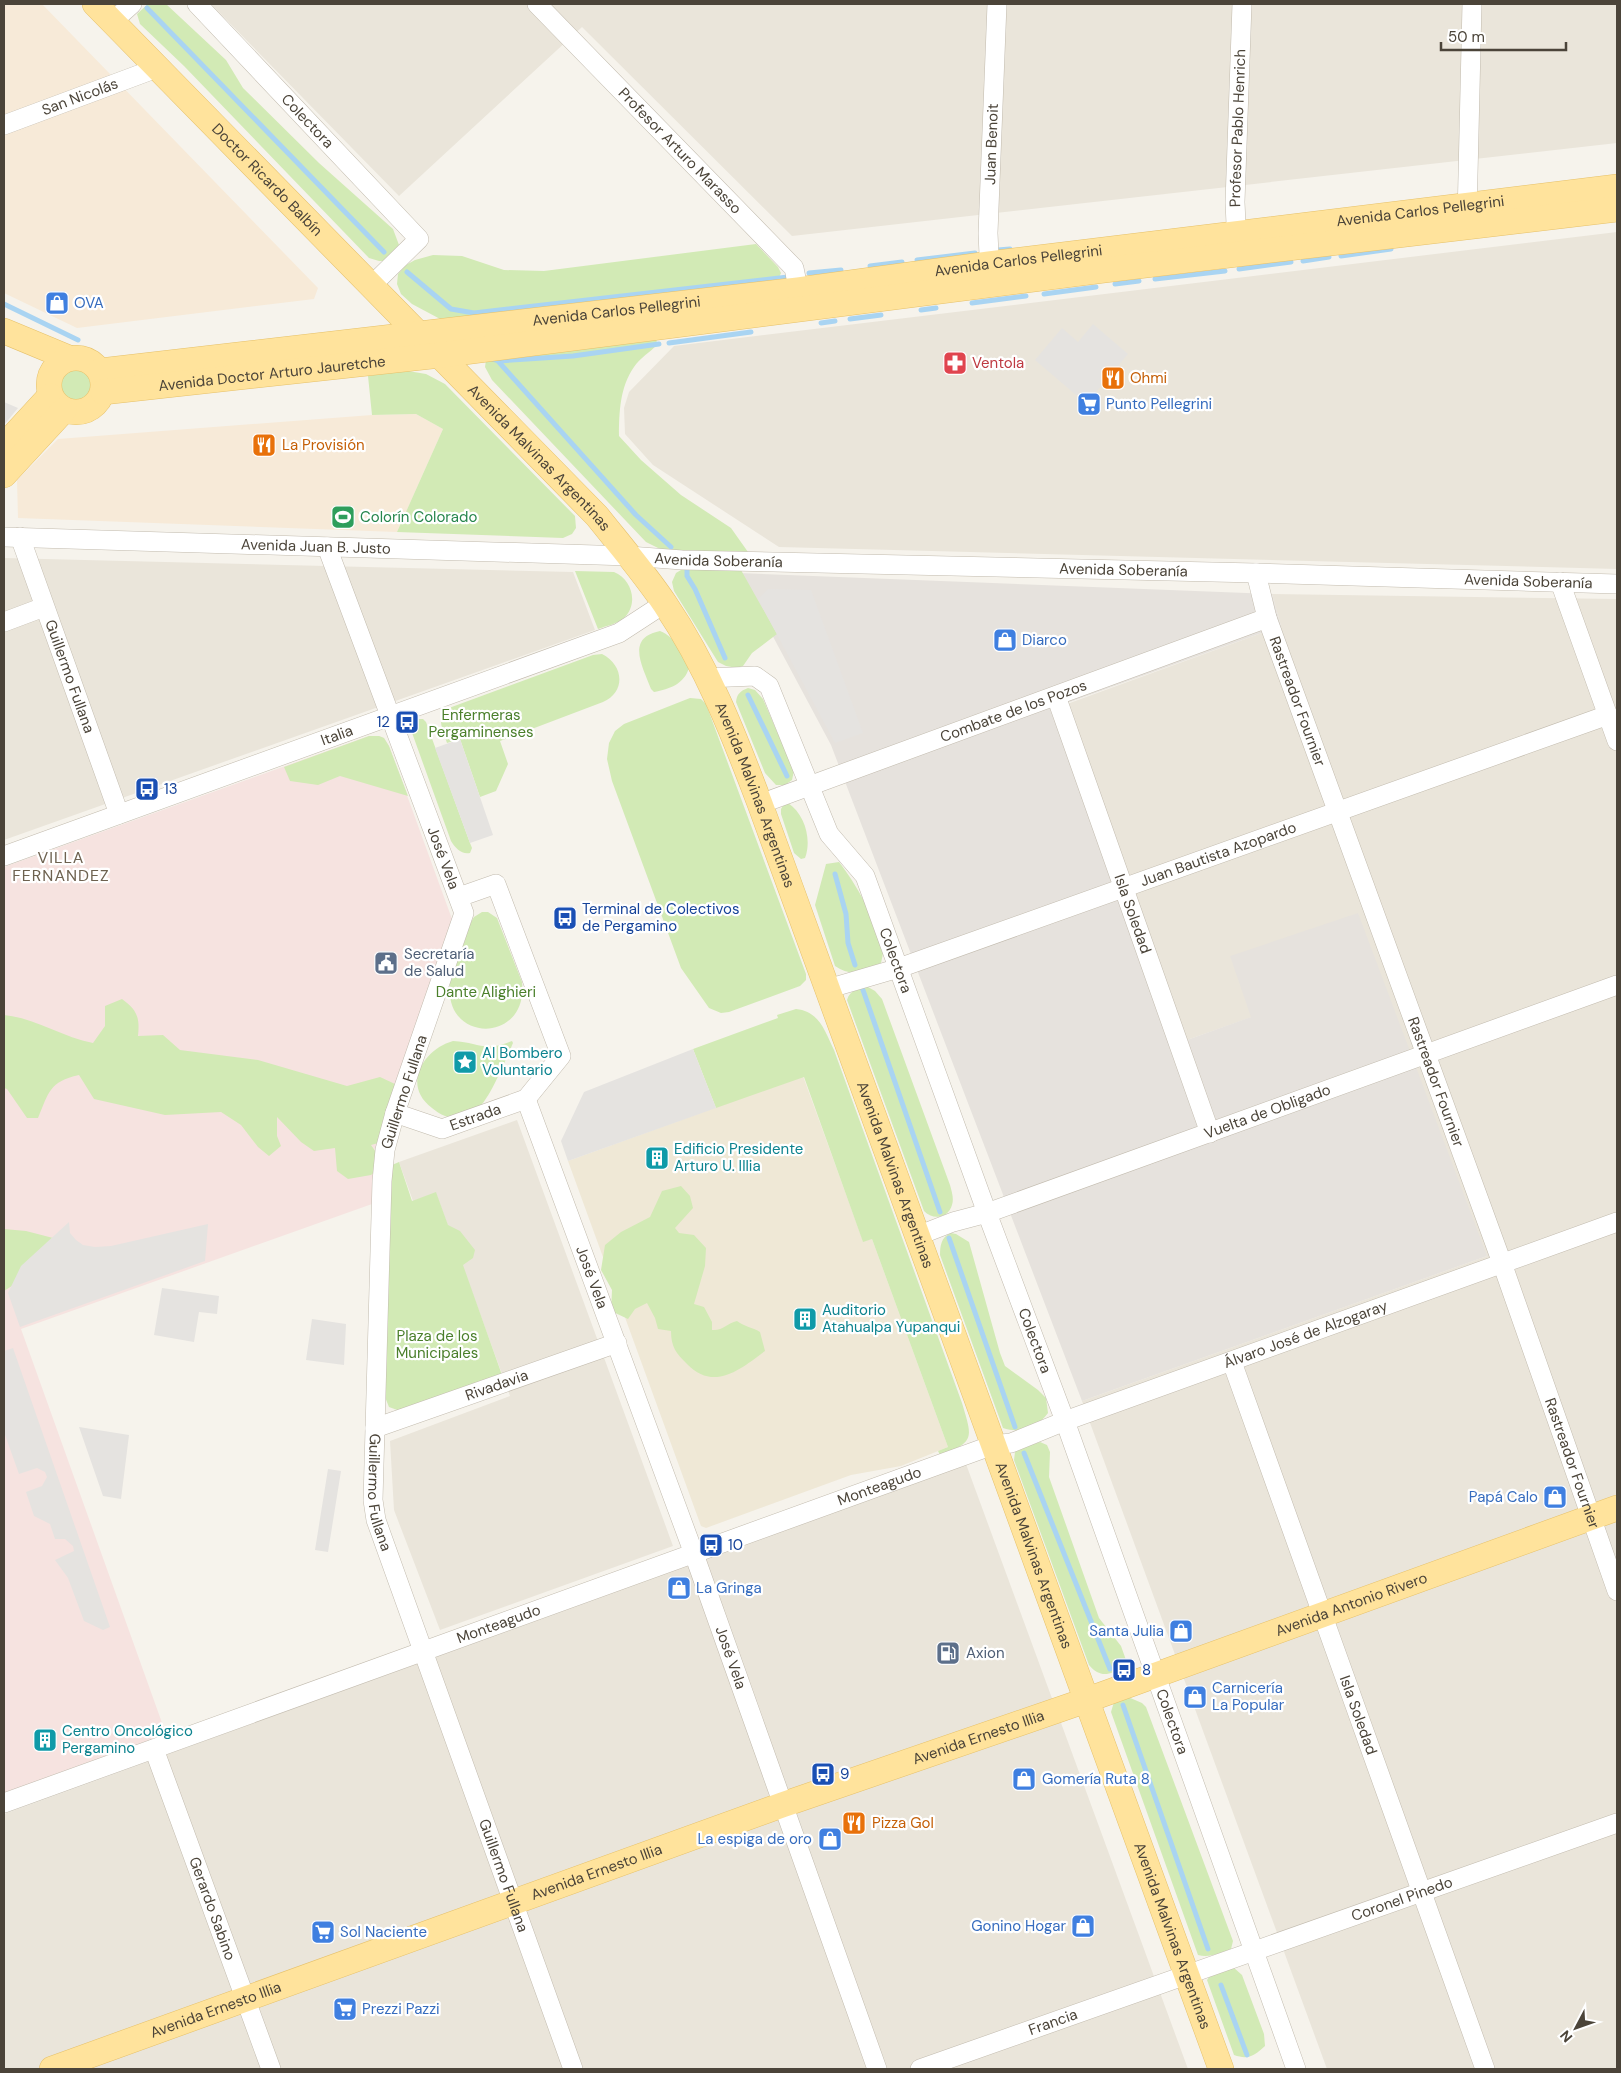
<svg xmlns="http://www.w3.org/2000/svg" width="1621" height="2073" viewBox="0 0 1621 2073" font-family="'DM Sans',sans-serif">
<rect width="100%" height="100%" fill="#f6f3ec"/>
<path fill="#eae5da" d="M211,4H1617V143L792,236L582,27L399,196Z
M1617,232V569L779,547L653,465L625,434L624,408L629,392L674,346Z
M4,558L573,572L595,630L4,840Z
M1272,594L1617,599V2069H1327L1082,1401L1487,1256L1231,956L1252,1017L1187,1040L1067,704L1281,626Z
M517,1120L673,1546L440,1630L394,1510L390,1441L510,1396L436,1193L413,1201L399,1162Z
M966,1464L1188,2069H4V1814Z"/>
<path fill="#f7ead8" d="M4,4H42L318,288L314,299L77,328L4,293Z
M416,414L443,429L397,532L18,518L17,480L58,439L372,415Z"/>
<path fill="#e6e2dd" d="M739,573L1272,594L1281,626L1067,703L1187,1040L1251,1017L1230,956L1358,913L1487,1256L1082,1401L831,745Z"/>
<path fill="#efe8d6" d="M803,1076L863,1241L872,1239L948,1447L901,1466L851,1475L706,1528L701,1526L568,1161Z"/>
<path fill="#f6e3e0" d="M369,736H379L384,738L389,746L452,919L377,1141L374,1167L372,1204L21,1329L166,1734L4,1793V867Z"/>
<path fill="#d2eab5" d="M148,4H166L226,60L243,88L319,163L393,229L399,245L387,261H379L369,258L184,66L140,24L137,14Z
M756,244L778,267L781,273L778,280L442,320L412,304L401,294L397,284L398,274L406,265L415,260L433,255L462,256L504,270L544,271Z
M656,336L657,345C650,352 640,358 634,367C620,387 619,412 619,436L641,460L681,495L731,528L748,552L662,550L646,542L492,380L485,367L486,360Z
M58 386a17 17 0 1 1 34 0a17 17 0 1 1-34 0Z
M402,370L426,374L445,384L575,516L576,528L572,534L563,538L397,532L443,429L416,414L372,415L368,376Z
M686,567L741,570L777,634L752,653L743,666L737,668L726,666L718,662L674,591L672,582L676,573Z
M575,571L614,572C632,579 639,604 624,618C617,624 606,626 598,629Z
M660,631C676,637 682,654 689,668C684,684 670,689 654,692L651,689C643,667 625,638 660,631Z
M602,654C624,665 626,692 603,702L500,741L508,764L496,791L480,797L460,739L447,743C443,730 435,718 449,708L593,655Z
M748,688L755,690L763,699L794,771L792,780L785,785H776L765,773L736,702C737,694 740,691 748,688Z
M690,698L701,699L706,704L806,974V980L800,986L729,1012L721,1013L709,1008L681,968L612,781L607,759L609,743L615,731L624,724Z
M416,719H423L426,722L470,843L472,848L470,853C462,855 455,848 451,841L411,730V723Z
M369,736H379L384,738L389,746L408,796L340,776L318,785L290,781L284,767Z
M788,803C805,814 812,840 805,858L801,859L794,853L781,814V809L784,804Z
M839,862C855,882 878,923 883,947C884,952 882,958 881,963C863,971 853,978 835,966L815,905L826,864Z
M482,912H488L497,918L522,982C529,1044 443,1044 450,983L471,922L474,917Z
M868,987L875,991L882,999L950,1185C952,1192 954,1199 952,1205C948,1219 932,1220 924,1211L847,1000C850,990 858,988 868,987Z
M122,999C137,1010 140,1017 138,1036L163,1035L180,1050L258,1060L347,1086L380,1077L395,1084L382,1142L371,1145L378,1155L377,1170L371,1175L348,1179L337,1171L335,1148L314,1151L301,1142L277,1117V1136L281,1146L269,1156L258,1147L241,1125L221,1112L165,1115L94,1099L79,1075C49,1082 49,1092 38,1118H27L7,1089L4,1088V1015C35,1018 62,1037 93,1043L105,1026V1006Z
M796,1009C819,1011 825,1031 834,1050L962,1403C972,1437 976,1442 940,1455L938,1451L948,1447L872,1239L863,1242L804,1077L716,1108L693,1049L778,1018L777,1015Z
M453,1041C479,1042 483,1053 512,1041L513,1043C507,1057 489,1101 478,1108C474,1110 468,1111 463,1112C459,1114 453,1117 449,1117C442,1116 436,1111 432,1108C401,1085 424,1049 453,1041Z
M399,1162L412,1201L436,1192L448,1225L460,1231L475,1250L473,1258L463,1265L502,1375L400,1411L389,1407L385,1397L392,1165Z
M681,1186L690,1196L693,1208L675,1228L679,1233L694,1235L706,1248L705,1266L694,1304L704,1307L712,1322V1330C723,1331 727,1323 737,1321C745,1327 752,1327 760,1332L765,1351C741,1369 714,1392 687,1364C676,1353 671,1347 671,1331L658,1329L655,1318L647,1303L635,1309L628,1319L611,1311L612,1290L601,1270L605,1245L621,1232L650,1217L662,1191Z
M4,1229L26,1231L57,1239L15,1284L4,1291Z
M951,1233L956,1234L969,1242L1000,1353L1005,1366L1038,1390L1046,1398L1048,1413C1038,1427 1021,1434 1003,1428L940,1255C940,1246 941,1237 951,1233Z
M1040,1442L1047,1445L1050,1452L1049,1477L1099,1618L1121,1646L1126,1660L1123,1668C1109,1675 1100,1678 1089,1665L1014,1460L1015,1452L1020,1448Z
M1128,1697L1142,1703L1146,1707L1233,1941L1231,1949C1220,1953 1210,1958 1198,1955L1111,1712L1114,1702Z
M1233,1967L1242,1975L1264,2034L1265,2046C1254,2056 1248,2060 1234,2055L1207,1980L1212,1973Z"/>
<path fill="#e5e3e0" d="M1093,324L1128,354L1096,392L1076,395L1035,360L1062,328L1078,342Z
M4,402L18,408L4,425Z
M768,589L811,590L863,733L835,743L758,599Z
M460,739L493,835L470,843L435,748Z
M693,1049L716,1108L568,1161L561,1141L584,1092Z
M69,1222L70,1233L76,1240L83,1245L95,1247L111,1246L208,1224L205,1261L20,1327L8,1293L21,1266Z
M162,1288L219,1296L217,1314L199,1312L194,1342L154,1335Z
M312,1319L346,1324L344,1365L306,1360Z
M13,1348L110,1627L103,1630L84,1621L68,1578L55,1560L74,1551L73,1546L65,1539H55L50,1524L34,1516L26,1492L42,1486L47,1477L45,1472L37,1468L19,1474L4,1432V1351Z
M79,1427L129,1435L121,1499L103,1496Z
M328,1469L341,1471L328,1552L315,1550Z"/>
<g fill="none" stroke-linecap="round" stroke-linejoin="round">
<path stroke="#a9d4f2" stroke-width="5" d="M147,8L384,252
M998,250L1010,249
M1341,256L1391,249
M917,260L975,253
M1303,261L1329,257
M870,266L902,262
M1239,269L1291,262
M407,272L451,309L474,313L788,277
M809,273L841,270
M1155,279L1225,271
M1115,284L1139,281
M1044,294L1096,287
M972,303L1026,296
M4,304L78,340
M921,310L936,308
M850,319L881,315
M821,323L835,321
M669,343L751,332
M490,358L498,361L636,515L671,547
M498,361L573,356L659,344
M687,570V576L695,589L725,658
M748,695L787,776
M835,874L846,914L848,943L855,965
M863,990L940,1212
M949,1238L1015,1427
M1024,1453L1110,1669
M1123,1705L1208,1949
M1221,1985L1247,2055"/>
<g stroke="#c2bbae" stroke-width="20">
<g id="minor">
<path id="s1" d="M197,4L419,239L372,285"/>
<path id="s2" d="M537,4L794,268L801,303"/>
<path d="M112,22L132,4"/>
<path id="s3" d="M4,125L157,68"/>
<path d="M1467,218L1472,4"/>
<path id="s4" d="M1237,246L1235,202L1242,4"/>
<path id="s5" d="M990,276L988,233L997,4"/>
<path id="s6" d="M4,537L629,556L682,560L1256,573L1617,584"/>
<path id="s7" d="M20,537L119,814"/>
<path id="s8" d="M327,547L464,913L395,1113L385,1150L382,1181L373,1500L376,1520L573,2069"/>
<path id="s9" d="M1256,573L1267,618L1502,1263L1617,1591"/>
<path d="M1560,582L1617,741"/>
<path d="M4,622L44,607"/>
<path id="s10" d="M707,678L755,676L769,686L829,834L865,876L987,1213L1065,1421L1296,2069"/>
<path id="s11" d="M1056,696L1210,1133"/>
<path id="s12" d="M760,804L1267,618"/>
<path id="s13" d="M4,856L619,633L665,603"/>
<path d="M459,897L496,884L561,1056L526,1099"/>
<path id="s14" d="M827,989L899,968L1608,715"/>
<path id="s15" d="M526,1099L694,1554L877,2069"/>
<path id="s16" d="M395,1113L442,1129L526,1099"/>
<path id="s17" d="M917,1236L953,1222L987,1213L1617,985"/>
<path id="s18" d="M1232,1362C1315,1598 1402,1833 1485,2069"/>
<path id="s19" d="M375,1428L617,1343"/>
<path id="s20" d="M154,1749L271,2069"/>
<path id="s21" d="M4,1803L993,1445L1011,1443L1065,1421L1617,1222"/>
<path id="s22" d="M920,2069L1617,1823"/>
</g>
</g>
<g stroke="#e6c16a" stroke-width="26">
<g id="major">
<path id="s23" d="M95,4L597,516C620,545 645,574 665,604C707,666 734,735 760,804L1221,2069"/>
<path d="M4,331L69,358"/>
<circle cx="76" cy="385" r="27"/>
<path id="s24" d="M100,371L798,290L989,264L1617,187"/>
<path id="s25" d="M103,392L441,355L1104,270L1617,209"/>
<path d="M4,446L50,396"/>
<path d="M4,475L64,410"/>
<path id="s26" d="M52,2069L782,1805L1087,1700L1617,1508"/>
</g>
</g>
<use href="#minor" stroke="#fff" stroke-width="19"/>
<use href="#major" stroke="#ffe39c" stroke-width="25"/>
</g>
<defs>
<g id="shop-square" transform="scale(1.25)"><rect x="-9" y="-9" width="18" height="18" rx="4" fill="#3f7fe0" stroke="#fff"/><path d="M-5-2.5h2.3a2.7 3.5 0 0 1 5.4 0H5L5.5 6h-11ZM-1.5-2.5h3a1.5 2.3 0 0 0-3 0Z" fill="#fff"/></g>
<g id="pharmacy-square" transform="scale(1.25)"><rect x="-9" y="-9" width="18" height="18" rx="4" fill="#e0444e" stroke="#fff"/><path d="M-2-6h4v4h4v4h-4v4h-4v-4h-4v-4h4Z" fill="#fff"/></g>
<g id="restaurant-square" transform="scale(1.25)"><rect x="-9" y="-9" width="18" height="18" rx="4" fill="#e8710a" stroke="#fff"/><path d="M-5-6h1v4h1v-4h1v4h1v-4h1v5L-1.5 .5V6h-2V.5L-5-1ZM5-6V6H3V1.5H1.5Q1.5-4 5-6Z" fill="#fff"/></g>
<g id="supermarket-square" transform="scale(1.25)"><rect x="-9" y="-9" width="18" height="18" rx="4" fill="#3f7fe0" stroke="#fff"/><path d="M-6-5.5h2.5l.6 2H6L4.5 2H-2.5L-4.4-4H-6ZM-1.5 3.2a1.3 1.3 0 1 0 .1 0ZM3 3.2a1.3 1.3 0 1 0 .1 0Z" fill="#fff"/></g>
<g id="stadium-square" transform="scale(1.25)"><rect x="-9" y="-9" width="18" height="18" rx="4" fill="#2e9e5b" stroke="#fff"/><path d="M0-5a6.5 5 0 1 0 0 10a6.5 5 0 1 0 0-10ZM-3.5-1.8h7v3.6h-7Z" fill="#fff"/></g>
<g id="bus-square" transform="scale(1.25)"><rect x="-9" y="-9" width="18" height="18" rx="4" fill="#1a4fb4" stroke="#fff"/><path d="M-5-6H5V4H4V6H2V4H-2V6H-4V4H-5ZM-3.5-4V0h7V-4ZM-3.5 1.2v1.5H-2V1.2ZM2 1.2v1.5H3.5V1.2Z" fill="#fff"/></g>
<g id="civic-square" transform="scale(1.25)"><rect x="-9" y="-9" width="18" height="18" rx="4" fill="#5c6f8a" stroke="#fff"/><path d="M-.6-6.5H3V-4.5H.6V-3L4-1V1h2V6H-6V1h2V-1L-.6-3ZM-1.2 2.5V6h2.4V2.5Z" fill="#fff"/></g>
<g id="sight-square" transform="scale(1.25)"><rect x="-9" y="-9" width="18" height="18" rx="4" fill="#0f9aa8" stroke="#fff"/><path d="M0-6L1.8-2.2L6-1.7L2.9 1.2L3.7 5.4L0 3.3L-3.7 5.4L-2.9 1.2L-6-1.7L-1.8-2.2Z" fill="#fff"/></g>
<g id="building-square" transform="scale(1.25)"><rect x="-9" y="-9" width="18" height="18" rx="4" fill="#0f9aa8" stroke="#fff"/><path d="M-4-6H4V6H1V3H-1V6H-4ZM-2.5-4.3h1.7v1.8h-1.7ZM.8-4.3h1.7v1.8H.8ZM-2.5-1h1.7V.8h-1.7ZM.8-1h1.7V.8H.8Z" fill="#fff"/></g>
<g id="fuel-square" transform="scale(1.25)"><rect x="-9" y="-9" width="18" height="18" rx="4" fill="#5c6f8a" stroke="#fff"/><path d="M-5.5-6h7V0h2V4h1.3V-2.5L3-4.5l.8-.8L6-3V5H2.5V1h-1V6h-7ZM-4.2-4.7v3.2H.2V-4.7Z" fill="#fff"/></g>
</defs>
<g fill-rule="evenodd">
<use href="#shop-square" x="57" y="303"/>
<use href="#pharmacy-square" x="955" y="363"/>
<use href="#restaurant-square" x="1113" y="378"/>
<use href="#supermarket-square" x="1089" y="404"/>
<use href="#restaurant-square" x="264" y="445"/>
<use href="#stadium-square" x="343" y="517"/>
<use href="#shop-square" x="1005" y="640"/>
<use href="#bus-square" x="407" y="722"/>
<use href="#bus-square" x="147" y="789"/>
<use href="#bus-square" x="565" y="918"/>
<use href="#civic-square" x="386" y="963"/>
<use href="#sight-square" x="465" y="1062"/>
<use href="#building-square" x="657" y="1158"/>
<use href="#building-square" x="805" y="1319"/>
<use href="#shop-square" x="1555" y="1497"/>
<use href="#bus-square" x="711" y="1545"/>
<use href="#shop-square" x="679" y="1588"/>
<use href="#shop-square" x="1181" y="1631"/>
<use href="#fuel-square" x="948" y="1653"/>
<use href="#bus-square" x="1124" y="1670"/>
<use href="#shop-square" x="1195" y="1697"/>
<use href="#building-square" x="45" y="1740"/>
<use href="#bus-square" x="823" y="1774"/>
<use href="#shop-square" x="1024" y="1779"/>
<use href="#restaurant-square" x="854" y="1823"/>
<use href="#shop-square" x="830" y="1839"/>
<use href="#shop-square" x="1083" y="1926"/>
<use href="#supermarket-square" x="323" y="1932"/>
<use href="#supermarket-square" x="345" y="2009"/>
</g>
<g text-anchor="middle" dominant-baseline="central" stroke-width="4.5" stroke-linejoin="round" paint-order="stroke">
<g font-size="15" fill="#4b4439" stroke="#fff">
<text stroke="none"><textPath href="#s3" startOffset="81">San Nicolás</textPath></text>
<text stroke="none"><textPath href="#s1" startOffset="161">Colectora</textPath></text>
<text stroke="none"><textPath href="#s4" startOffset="118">Profesor Pablo Henrich</textPath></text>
<text stroke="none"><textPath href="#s5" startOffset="132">Juan Benoit</textPath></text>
<text stroke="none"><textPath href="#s2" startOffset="205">Profesor Arturo Marasso</textPath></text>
<text stroke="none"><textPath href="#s23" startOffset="246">Doctor Ricardo Balbín</textPath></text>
<text stroke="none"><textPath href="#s24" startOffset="1330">Avenida Carlos Pellegrini</textPath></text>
<text stroke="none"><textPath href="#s24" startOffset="925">Avenida Carlos Pellegrini</textPath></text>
<text stroke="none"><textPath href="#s24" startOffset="520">Avenida Carlos Pellegrini</textPath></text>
<text stroke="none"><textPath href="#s25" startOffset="170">Avenida Doctor Arturo Jauretche</textPath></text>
<text stroke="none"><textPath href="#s23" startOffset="635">Avenida Malvinas Argentinas</textPath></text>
<text stroke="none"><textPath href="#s6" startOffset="312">Avenida Juan B. Justo</textPath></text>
<text stroke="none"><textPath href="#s6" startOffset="715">Avenida Soberanía</textPath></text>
<text stroke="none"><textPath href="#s6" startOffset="1120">Avenida Soberanía</textPath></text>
<text stroke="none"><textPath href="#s6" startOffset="1525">Avenida Soberanía</textPath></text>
<text stroke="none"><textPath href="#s7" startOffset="148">Guillermo Fullana</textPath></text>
<text stroke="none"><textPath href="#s9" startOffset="135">Rastreador Fournier</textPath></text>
<text stroke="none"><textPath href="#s12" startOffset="270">Combate de los Pozos</textPath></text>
<text stroke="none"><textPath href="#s13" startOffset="354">Italia</textPath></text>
<text stroke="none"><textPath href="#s23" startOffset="1040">Avenida Malvinas Argentinas</textPath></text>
<text stroke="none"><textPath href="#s14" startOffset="414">Juan Bautista Azopardo</textPath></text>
<text stroke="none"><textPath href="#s8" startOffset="332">José Vela</textPath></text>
<text stroke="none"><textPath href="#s11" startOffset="231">Isla Soledad</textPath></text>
<text stroke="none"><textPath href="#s10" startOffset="370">Colectora</textPath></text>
<text stroke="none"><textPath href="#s9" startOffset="540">Rastreador Fournier</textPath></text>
<text transform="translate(404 1092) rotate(-72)">Guillermo Fullana</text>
<text stroke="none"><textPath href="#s17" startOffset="372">Vuelta de Obligado</textPath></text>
<text stroke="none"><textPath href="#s16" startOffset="85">Estrada</textPath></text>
<text stroke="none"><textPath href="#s23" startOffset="1445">Avenida Malvinas Argentinas</textPath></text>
<text stroke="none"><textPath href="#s15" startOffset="190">José Vela</textPath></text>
<text stroke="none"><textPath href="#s21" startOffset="1384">Álvaro José de Alzogaray</textPath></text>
<text stroke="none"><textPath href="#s10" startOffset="775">Colectora</textPath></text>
<text stroke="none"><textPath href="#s19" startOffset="129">Rivadavia</textPath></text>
<text stroke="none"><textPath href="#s9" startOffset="945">Rastreador Fournier</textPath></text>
<text stroke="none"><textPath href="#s21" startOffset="931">Monteagudo</textPath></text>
<text stroke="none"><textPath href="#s8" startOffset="984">Guillermo Fullana</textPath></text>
<text stroke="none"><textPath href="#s23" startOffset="1850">Avenida Malvinas Argentinas</textPath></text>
<text stroke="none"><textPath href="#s26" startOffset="1380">Avenida Antonio Rivero</textPath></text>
<text stroke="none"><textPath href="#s21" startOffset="526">Monteagudo</textPath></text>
<text stroke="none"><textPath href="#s15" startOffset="595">José Vela</textPath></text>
<text stroke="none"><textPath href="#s18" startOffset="375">Isla Soledad</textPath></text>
<text stroke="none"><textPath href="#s10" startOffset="1180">Colectora</textPath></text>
<text stroke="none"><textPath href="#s26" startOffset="984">Avenida Ernesto Illia</textPath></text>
<text stroke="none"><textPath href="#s26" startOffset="579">Avenida Ernesto Illia</textPath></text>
<text stroke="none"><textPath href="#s8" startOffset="1389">Guillermo Fullana</textPath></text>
<text stroke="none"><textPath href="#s22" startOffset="511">Coronel Pinedo</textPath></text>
<text stroke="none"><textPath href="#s20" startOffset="170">Gerardo Sabino</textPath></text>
<text stroke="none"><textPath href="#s23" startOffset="2255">Avenida Malvinas Argentinas</textPath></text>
<text stroke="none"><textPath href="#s26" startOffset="174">Avenida Ernesto Illia</textPath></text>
<text stroke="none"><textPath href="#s22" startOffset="141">Francia</textPath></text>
</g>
<g font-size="15" fill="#366cbe" stroke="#fff" text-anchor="start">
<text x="74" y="303">OVA</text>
<text x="1106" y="404">Punto Pellegrini</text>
<text x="1022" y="640">Diarco</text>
<text x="1538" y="1497" text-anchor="end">Papá Calo</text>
<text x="696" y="1588">La Gringa</text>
<text x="1164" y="1631" text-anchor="end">Santa Julia</text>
<text x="1212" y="1688">Carnicería<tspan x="1212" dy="17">La Popular</tspan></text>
<text x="1042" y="1779">Gomería Ruta 8</text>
<text x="812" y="1839" text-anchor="end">La espiga de oro</text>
<text x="1066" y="1926" text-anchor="end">Gonino Hogar</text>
<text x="340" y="1932">Sol Naciente</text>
<text x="362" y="2009">Prezzi Pazzi</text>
</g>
<g font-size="15" fill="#be3a42" stroke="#fff" text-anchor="start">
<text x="972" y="363">Ventola</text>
</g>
<g font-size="15" fill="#c56008" stroke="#fff" text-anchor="start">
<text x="1130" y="378">Ohmi</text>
<text x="282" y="445">La Provisión</text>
<text x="872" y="1823">Pizza Gol</text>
</g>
<g font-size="15" fill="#27864d" stroke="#fff" text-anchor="start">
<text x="360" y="517">Colorín Colorado</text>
</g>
<g font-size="15" fill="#4a7f2a" stroke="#fff">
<text x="481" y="715">Enfermeras<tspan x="481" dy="17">Pergaminenses</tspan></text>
<text x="486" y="992">Dante Alighieri</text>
<text x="437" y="1336">Plaza de los<tspan x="437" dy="17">Municipales</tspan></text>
</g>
<g font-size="15" fill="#164399" stroke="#fff" text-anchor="start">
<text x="390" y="722" text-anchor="end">12</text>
<text x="164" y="789">13</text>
<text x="582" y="909">Terminal de Colectivos<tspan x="582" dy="17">de Pergamino</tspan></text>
<text x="728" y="1545">10</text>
<text x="1142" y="1670">8</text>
<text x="840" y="1774">9</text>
</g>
<g font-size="15" fill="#4e5e75" stroke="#fff" text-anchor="start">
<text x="404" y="954">Secretaría<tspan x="404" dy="17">de Salud</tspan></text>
<text x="966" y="1653">Axion</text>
</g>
<g font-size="15" fill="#0d838f" stroke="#fff" text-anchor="start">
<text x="482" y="1053">Al Bombero<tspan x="482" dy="17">Voluntario</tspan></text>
<text x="674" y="1149">Edificio Presidente<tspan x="674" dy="17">Arturo U. Illia</tspan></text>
<text x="822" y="1310">Auditorio<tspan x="822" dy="17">Atahualpa Yupanqui</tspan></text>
<text x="62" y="1731">Centro Oncológico<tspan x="62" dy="17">Pergamino</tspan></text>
</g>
<g font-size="16" letter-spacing="1" fill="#6e6250" stroke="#fff">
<text x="61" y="857">VILLA<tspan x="61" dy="18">FERNANDEZ</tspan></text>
</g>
</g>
<rect width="1621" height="2073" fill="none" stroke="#4b4439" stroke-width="10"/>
<g transform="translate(1576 2028) rotate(229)" stroke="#ffffff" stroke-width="4" paint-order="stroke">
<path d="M0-4L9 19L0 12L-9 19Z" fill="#4b4439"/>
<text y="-8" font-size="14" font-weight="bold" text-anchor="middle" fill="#4b4439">N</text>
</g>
<path d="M1441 42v8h125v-8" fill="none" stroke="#4b4439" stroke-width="2.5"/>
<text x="1448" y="42" font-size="15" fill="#4b4439" stroke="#ffffff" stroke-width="4" paint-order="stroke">50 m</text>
</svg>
